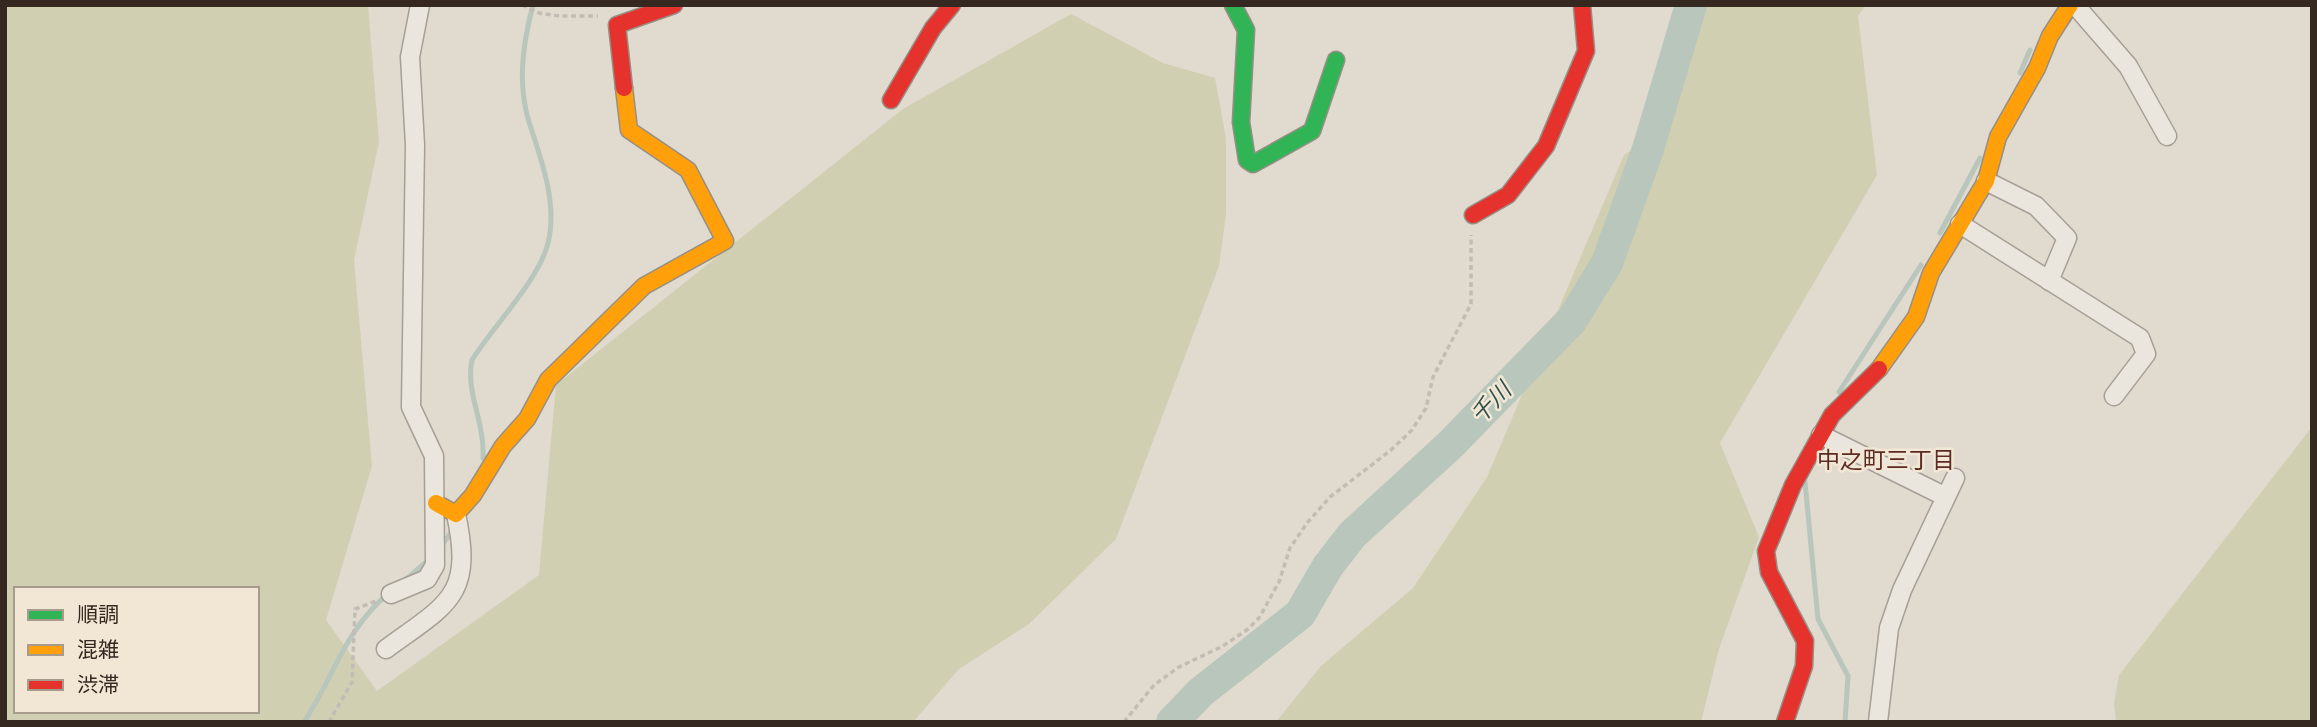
<svg xmlns="http://www.w3.org/2000/svg" width="2317" height="727" viewBox="0 0 2317 727" font-family="'Roboto Serif','Noto Sans JP',serif">
<rect width="100%" height="100%" fill="#e1dace"/>
<path fill="#d1cfb2" fill-rule="evenodd" d="M5,5H368L379,142L354,260L372,466L326,620L377,691L539,575L556,385L903,109L1071,14L1163,63L1215,78L1226,139V214L1219,266L1116,539L1029,624L959,669L913,722H5ZM16,589H257V711H16Z
M1706,5H1866L1858,16L1877,175L1720,443L1759,537L1719,649L1701,722H1276L1321,666L1413,588L1487,477L1624,155L1659,132Z
M2312,427V722H2116L2114,703L2119,675Z"/>
<g fill="none" stroke-linecap="round" stroke-linejoin="round">
<path stroke="#b8c6bc" stroke-width="5" d="M2020,73L2030,50
M1940,233L1980,158
M1839,392L1921,265
M483,458C485,422 465,391 472,360C494,325 539,280 548,243C558,203 541,159 529,122C517,83 523,43 533,5
M1805,482L1818,619L1848,676L1845,722
M440,548L454,528
M404,581L431,558
M304,722C333,678 346,628 388,594"/>
<path stroke="#b8c6bc" stroke-width="32" d="M1172,722L1201,692L1300,614L1328,566L1352,535L1450,445L1572,320L1607,263L1648,149L1691,5"/>
<g stroke="#a69f96" stroke-width="21">
<path id="street" d="M2075,5L2128,66L2167,136
M1986,181L2036,206L2067,238L2049,281
M1960,224L2140,338L2146,354L2114,396
M1821,435L1946,497
M391,594L427,579L435,565L434,456L411,407L415,145L410,57L420,5
M386,649C447,604 474,597 456,514
M1878,722L1889,628L1902,590L1955,478"/>
</g>
<g stroke="#968f86" stroke-width="19">
<path id="fast" d="M1233,5L1246,30L1241,122L1247,160L1253,164L1312,131L1336,60"/>
</g>
<g stroke="#968f86" stroke-width="19">
<path id="slow" d="M1879,369L1916,317L1931,273L1986,181L1998,137L2037,68L2050,36L2070,5
M436,503L456,514L473,495L503,446L527,419L548,380L644,286L725,241L688,170L629,130L624,88"/>
</g>
<g stroke="#968f86" stroke-width="19">
<path id="jam" d="M624,88L617,25L674,5
M891,100L933,28L952,5
M1473,215L1508,195L1546,146L1586,51L1582,5
M1785,722L1804,666L1805,641L1769,572L1766,551L1793,485L1832,415L1879,369"/>
</g>
<path stroke="#c2bcb5" stroke-width="3.5" stroke-dasharray="5 3.5" stroke-linecap="butt" d="M522,5L539,13L560,16H598
M329,722L352,682L355,609L376,601
M1124,722L1154,685L1179,667L1223,646L1248,629L1259,618L1279,582L1290,548L1307,523L1330,497L1391,450L1412,430L1426,408L1433,377L1471,304V235"/>
<use href="#street" stroke="#eae6de" stroke-width="18"/>
<use href="#fast" stroke="#30b455" stroke-width="16"/>
<use href="#slow" stroke="#ff9f0a" stroke-width="16"/>
<use href="#jam" stroke="#e5322d" stroke-width="16"/>
</g>
<g text-anchor="middle" dominant-baseline="central" stroke-width="5" stroke-linejoin="round" paint-order="stroke">
<g font-size="23" font-style="italic" fill="#31524e" stroke="#f2e7d4">
<text transform="translate(1491 403) rotate(-46)">千川</text>
</g>
<g font-size="23" fill="#5c2b24" stroke="#f2e7d4">
<text x="1886" y="460">中之町三丁目</text>
</g>
</g>
<rect width="2317" height="727" fill="none" stroke="#342820" stroke-width="14"/>
<rect x="14" y="587" width="245" height="126" fill="#f2e7d4" stroke="#a69b8c" stroke-width="2"/>
<rect x="28" y="610" width="35" height="10" fill="#30b455" stroke="#a69b8c" stroke-width="2"/>
<text x="77" y="622" font-size="21" fill="#342820">順調</text>
<rect x="28" y="645" width="35" height="10" fill="#ff9f0a" stroke="#a69b8c" stroke-width="2"/>
<text x="77" y="657" font-size="21" fill="#342820">混雑</text>
<rect x="28" y="680" width="35" height="10" fill="#e5322d" stroke="#a69b8c" stroke-width="2"/>
<text x="77" y="692" font-size="21" fill="#342820">渋滞</text>
</svg>
